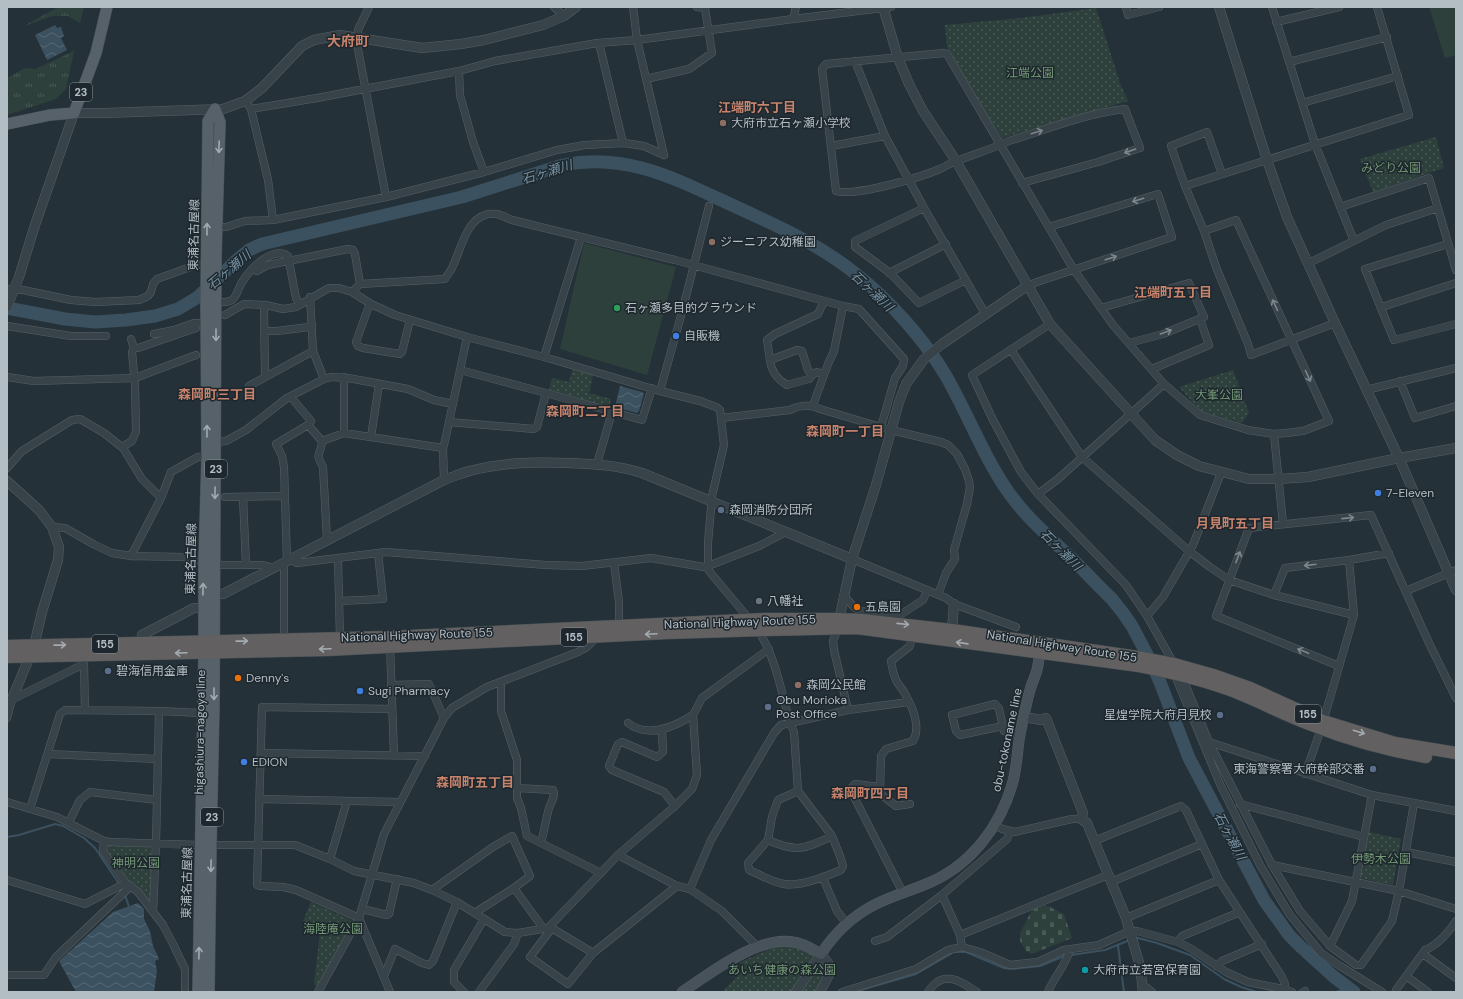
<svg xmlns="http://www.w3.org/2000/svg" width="1463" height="999" viewBox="0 0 1463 999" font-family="'DM Sans','Noto Sans JP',sans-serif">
<defs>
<pattern id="grass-tufts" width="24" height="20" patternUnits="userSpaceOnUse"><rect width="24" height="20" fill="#2d403c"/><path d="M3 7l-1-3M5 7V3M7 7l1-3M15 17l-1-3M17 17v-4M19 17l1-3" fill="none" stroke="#495a57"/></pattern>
<pattern id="cemetery-stones" width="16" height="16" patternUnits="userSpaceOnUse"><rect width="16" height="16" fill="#2d403c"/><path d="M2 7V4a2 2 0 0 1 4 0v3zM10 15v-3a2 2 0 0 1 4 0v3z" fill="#495a57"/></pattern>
<pattern id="park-dots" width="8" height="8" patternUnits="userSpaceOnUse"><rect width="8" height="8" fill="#2d403c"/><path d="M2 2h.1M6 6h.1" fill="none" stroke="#495a57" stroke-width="1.8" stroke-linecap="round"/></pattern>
<pattern id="water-waves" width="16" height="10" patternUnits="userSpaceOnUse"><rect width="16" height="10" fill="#3c515f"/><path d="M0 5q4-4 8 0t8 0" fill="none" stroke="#566874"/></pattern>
</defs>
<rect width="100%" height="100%" fill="#253138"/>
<path fill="url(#grass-tufts)" d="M58,7H84L80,23L68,16H53L24,26Z
M74,51L66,89L56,99L7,115V78L25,68L35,69Z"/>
<path fill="url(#cemetery-stones)" d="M1046,905L1064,914L1072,938L1032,954L1026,951L1020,941V933L1032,910Z"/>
<path fill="url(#park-dots)" d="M1096,8L1120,83L1128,101L1002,138L976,98L947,48L945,25L1021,18Z
M1436,137L1444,168L1373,192L1360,159Z
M573,367L594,372L589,393L611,399L609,408L548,392L552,378L569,382Z
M1233,370L1249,413L1242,423L1201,411L1179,387Z
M1369,832L1401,839L1393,885L1360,878Z
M104,841L156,844L153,912L103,851Z
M311,902L353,921L320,990L314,984L320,932L303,921Z
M775,947H790L821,954L831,971L818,992H722L743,971L740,962Z"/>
<path fill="#2d403c" d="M1429,7H1456V55L1445,58Z
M584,243L676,267L647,375L560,349Z"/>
<path fill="url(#water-waves)" d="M55,25L57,28L61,27L64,36L61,38L67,50L47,60L35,35Z
M620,386L642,392L644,394L639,411L637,413L615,407Z
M138,903L144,909V919L150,931L153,946L159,959L155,961L157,971L154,992H76L59,961L113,912Z"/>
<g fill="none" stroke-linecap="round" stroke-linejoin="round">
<path stroke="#3c515f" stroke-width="2" d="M7,837L19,835L55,824L63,826L84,838L95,848L120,885
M125,895L129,907
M1134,939L1138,938L1157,943L1190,955L1224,979L1241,987L1257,992
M1118,946L1124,992
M1071,955L1105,950L1130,940
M854,992L916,974L954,952H966L1004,968L1011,969L1040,966L1067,955
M1336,992L1349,988"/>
<path stroke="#3c515f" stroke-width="13" d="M7,308L65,319L95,322L126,320L155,316L178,309L198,297L239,258L249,250L262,244L462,197L563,165C621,153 668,175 719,199C766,221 815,241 856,274C888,299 925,340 946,376C968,414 983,456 1009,493C1026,517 1047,535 1068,555C1083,569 1097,585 1112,599L1123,613L1132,626L1152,664L1160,682L1189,758L1264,900L1289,935L1301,947L1333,976L1354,992"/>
<g stroke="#566066" stroke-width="8">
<path id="minor" d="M369,7L358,30L357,44L386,197
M554,7L564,16
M633,7L637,40L664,155
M1126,7L1128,15L1159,7
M1272,7L1315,144L1354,241
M793,19L796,7
M1276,22L1339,7
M599,43L623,143
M855,61L885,136L897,158L924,208L986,315
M1289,62L1387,37
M459,71L460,95L473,142L484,172
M646,79L689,69L712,53L705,8L697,7
M1302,103L1398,76
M249,106L251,109L268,180L273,220
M251,109L317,98L459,71L495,61L597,43L637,40L793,19L891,7
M831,146L885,136
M1222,174L1207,132L1171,146L1185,186L1204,231L1216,267L1248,344L1251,355L1335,323
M1022,183L1098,162L1140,148L1125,109C1087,113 1045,130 1009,141C992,149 974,154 957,161C951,163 946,166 940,169C921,177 855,197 836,191L822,69L826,64C865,60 905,57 944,53L947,54L1074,270L1113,325L1164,384L1200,415L1248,430L1274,434L1286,433L1303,431L1329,421L1236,220L1204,231
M1185,186L1409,115L1377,7
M1340,207L1429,178L1456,270
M924,208L855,241V247L890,273L919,303L966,280
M217,227H226L245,221L273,220L386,197L484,172L557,150L585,145L624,143L644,146L664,155
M1448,244L1365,269L1394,340L1456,324
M1309,263L1386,225L1438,208
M257,271L268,265L348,249L353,250L355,254L360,284
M889,273L946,244
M1027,286L1037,282L1172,237L1158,194L1049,227
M7,289L23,290L71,300L95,302L139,300L148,296L151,292L153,284L157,279L196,265H207
M352,292L360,284L445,279C447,275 450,272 452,268C462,248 467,210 497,214C502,215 507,218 512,220L675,260L843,306L859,309L904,359L903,366L895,378L881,427
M310,297L313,351L324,379
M824,301L818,314L775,334L767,340L770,360L797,350L802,351L808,370L812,375L817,372L824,374
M216,302C221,302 227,303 232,300C237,296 238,289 241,284C248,271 272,245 288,256L296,298L300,305
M370,303L356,342L358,346L363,348L400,354L402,352L410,320
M1382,307L1456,283
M1101,308L1189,283L1204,317L1163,334L1129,343
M225,315L244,304L266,305L283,309L296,307L320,293L329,288H339L352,292L371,304L395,315L467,337L544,357L660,391L700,401L716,407L720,410L724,445L712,496L708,543V566L704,567L651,558L582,566L546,565L386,552L297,563L290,559
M1050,324L972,375L992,418L1021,472L1038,494L1126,585L1147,616L1174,664
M7,326L71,336H106
M264,331H277L309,327L312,325
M154,334L174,330L194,323H206
M131,339L134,348H138L196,328
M1011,350L1082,457L1189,551L1210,567L1229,580L1274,595
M544,357L581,237
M770,360C771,371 778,380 787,385L809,379L812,375
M1152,369L1209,345L1200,319
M460,370L546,393L642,420L652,388
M265,376L264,309L266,305
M7,377L34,381L135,378L196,355
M344,377V433
M1400,381L1415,418L1456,406
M249,386L313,351
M1366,390L1456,368
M660,391L682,312L709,206
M813,405L828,364L834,351L843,306
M721,418L790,410C799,405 811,404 820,409L891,430L941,442L948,445L957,454L965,469L969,481L970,487L967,504L954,550L955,559L946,573L938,595
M449,422L534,429L537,427L546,393
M308,425L322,441L344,433L443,448
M1274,434L1283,524
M371,437L379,384
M322,441C321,457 314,451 323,467L327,540
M216,442L226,441L246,430L287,398L324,379L331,377L348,378L408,389L434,400L453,404
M122,447L132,441L136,432L135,384L132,352L134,348
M597,464L612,412
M7,468L22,451L72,420L80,419L104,433L123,448L142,479L161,498
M444,480L443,448L445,441L467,337
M1038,494L1058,479L1164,384
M225,497L285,496
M243,497L246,565
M52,527L65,528L95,545L112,553L131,556L183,557L222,565H262L274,568
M131,556L161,498L171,472L198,457L207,456
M338,559L340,638
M852,559L946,598L954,604L1016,627
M287,561L284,467L282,456L276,444L308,425L311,421L291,397
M284,563V640
M614,563L619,602V626
M1406,591L1456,570
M843,597L846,598L854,607L860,611L900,615L923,600L927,591
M339,601L383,599L378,553
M745,614L709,571L708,566L759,546L782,534L783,531
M1354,615L1274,595L1285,568L1349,560L1389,553
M1147,616L1163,597L1193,545L1221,473
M762,637C777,663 782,695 790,723L794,732L798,791L832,836L840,856L843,866L841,870C827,876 799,887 784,884C772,882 760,875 749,870L748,863L768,840L772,817L778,800L798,791
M390,646L394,755
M1339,666L1216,616L1249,528L1371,515L1429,643L1456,698
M1174,673L1220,784L1260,865L1290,915L1321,953L1340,966L1382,992
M1181,674L1209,742L1272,865L1300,911L1330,946L1356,965H1361L1392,921L1399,891L1414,803
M501,682V711L517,760V798L521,808L527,836L601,873
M391,685L429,684L444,718
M7,702L84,664L85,710
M848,710L909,702
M7,718L12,699
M628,723C648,739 674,727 693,715
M1003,726L960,735L956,731L952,715L995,704L999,709L1004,731L1020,735
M662,730L663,752L657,757L622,742L618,744L609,766L612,770L664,792L675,806
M1209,742L1372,795L1456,811
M261,753L425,756
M48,754L157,759
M1305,774L1321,729L1354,615L1349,560
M880,787L855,784L850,789L903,893
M517,788L553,790C556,796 551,802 549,808C546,819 544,832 541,843
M260,799L400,802
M7,802L57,817L104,841L111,842L200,845H295L330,859L354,871L414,883L432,890L457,902L505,932L518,933L548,928L618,855L675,806L692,789L697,775L693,715L702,698L769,649
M910,804L896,806L883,796L880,791L881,756L886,749L913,741C921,728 913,708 906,696C904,691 900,687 897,682C894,676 892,668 891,661L910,646L912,636
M1240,804L1364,837
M30,809L60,714L65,710L159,711L202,713
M69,822L80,800L90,792L157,800
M995,824L1002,829L1015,832L1072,819H1081
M768,840C797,853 804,849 832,836
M104,841L103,851L126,883L138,892L163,925L173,944L185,969V992
M1406,852L1456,862
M618,855L677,886L690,889L722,911L758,947
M330,859L347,801
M1272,865L1399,891L1456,909
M823,878L837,911L847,924
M7,880L85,904L126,883
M1111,882L1202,844
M514,888L543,928
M690,889L711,840L774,733L781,725L848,710L834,650L833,641L838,628
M432,890L493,847L512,836L530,876L514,888L476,912
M942,895L960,935L962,947L980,952L1010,965L1038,962L1064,950L1099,945L1130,931H1137L1178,942L1190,948L1226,972L1248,982L1283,989L1285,984L1282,977L1219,880L1186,810L1181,806L1094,841
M362,909L387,915L389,914L397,879
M153,912L156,844L159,711
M1126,918L1219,880
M550,927L593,953L677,886
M552,928L530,957L568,984L593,953
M960,935L1108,875
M875,941L887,937L942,895L1007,839L1010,832
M1178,942L1182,936L1240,912
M1330,946L1352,901L1372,795
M1423,954L1456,978
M1216,966L1222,961L1262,944
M7,975H44L56,957L131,886
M384,976L395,949L422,963L429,965L433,961L457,902
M1406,976L1428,992
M1143,985L1152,992
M1283,989L1292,992
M1396,990L1425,950C1438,945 1448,933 1456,921
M318,992L359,918L384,834L444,718L452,708L487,687L578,652L587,647L598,636
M390,992L359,918L296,890L283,887L260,886L257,885L262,707L392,709
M464,992L454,982V970L484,919
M479,992L514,944L518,933
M842,992L916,969L948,950L962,947
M928,992C930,989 933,985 936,983C950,972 965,985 977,992
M1048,992C1054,977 1067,964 1070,949
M1303,992L1305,991"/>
</g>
<g stroke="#566066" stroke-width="10">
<path id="tertiary" d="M883,7L898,58L909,84L923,111L956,161L1050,324L1155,440L1177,455L1199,466L1249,479H1279L1308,477L1399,458L1456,448
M1219,7L1267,160L1287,217L1335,323L1399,458L1456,590
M7,307L19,277L35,225L74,113H105L223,109L245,101L262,88L302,46L314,40L340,35L422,48L461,44L484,40L543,25L564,16L576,7
M7,481L39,510L52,527L59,547L58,560L42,612L34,646L12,699
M214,594H223L444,480C453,477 461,473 470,471C502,462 535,462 567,463C593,464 617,465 642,473L852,559
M838,625L852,559L876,485L899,402L906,384L924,359L942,344L1027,286
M952,630L954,604
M142,635L194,608H203
M1024,717L1041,720L1046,718L1083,813L1081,819L1087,823L1126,918L1140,966L1143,992
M796,992L821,954L828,963L831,971L820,992"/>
</g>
<g stroke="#566066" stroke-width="11">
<path id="secondary" d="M682,992C711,973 757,936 793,942C803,943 812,949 821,954C834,934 853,916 874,905C893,895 914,890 933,881C972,863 1000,826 1012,785C1017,769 1017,751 1020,734C1023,720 1026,704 1030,690C1032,683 1035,677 1037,670C1039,662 1039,654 1041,646"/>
</g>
<g stroke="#444e54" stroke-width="12">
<path id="primary" d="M7,124L50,115L74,113L96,53L107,7
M198,992L204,652V561L207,456L206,303L208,121L215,109
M209,992L211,845L214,705L216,256L220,122L215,109"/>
</g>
<g stroke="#434d53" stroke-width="13">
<path id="trunk" d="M7,646L389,637L765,619H838L862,620L952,630L1042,643L1131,656L1174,664L1213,675L1250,688L1323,721L1395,743L1456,753
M7,657L327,650L667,633L766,630L857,628L1139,666C1170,672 1201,679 1230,690C1257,700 1282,714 1309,724C1346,739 1385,750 1426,757"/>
</g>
<use href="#minor" stroke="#384249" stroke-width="7"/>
<use href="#tertiary" stroke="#384249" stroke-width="9"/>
<use href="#secondary" stroke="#47525b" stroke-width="10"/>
<use href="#primary" stroke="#566169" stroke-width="11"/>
<use href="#trunk" stroke="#626060" stroke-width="12"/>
</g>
<defs><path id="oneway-shaft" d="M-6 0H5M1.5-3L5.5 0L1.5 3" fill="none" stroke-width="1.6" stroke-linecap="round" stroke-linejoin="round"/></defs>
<g stroke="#7c868d">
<use href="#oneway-shaft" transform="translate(1037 132) rotate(-17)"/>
<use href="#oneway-shaft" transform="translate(1130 151) rotate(161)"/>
<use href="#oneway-shaft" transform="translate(1138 200) rotate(163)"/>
<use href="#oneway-shaft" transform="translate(1111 258) rotate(-18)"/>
<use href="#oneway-shaft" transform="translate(1275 305) rotate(-115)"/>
<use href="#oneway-shaft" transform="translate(1166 332) rotate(-20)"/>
<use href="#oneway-shaft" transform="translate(1308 376) rotate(65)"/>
<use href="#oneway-shaft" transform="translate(1348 518) rotate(-6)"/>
<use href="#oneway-shaft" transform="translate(1238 557) rotate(-69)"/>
<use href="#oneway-shaft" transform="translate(1310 565) rotate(173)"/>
<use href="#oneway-shaft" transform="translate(1303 651) rotate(-158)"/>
</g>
<g stroke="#a0abb2">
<use href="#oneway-shaft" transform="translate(219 147) rotate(92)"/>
<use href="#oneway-shaft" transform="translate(207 229) rotate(-90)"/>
<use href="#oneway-shaft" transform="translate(216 335) rotate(90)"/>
<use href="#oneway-shaft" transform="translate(207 431) rotate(-90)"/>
<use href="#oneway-shaft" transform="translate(215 493) rotate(91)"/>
<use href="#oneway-shaft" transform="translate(203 589) rotate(-89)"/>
<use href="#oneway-shaft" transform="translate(214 694) rotate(90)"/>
<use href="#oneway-shaft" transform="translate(211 866) rotate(91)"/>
<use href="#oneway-shaft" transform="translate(199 953) rotate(-89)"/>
</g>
<g stroke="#a3aab0">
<use href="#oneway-shaft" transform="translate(903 624) rotate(6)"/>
<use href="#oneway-shaft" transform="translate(651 634) rotate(177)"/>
<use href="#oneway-shaft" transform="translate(242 641) rotate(-1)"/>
<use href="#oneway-shaft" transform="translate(962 643) rotate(-172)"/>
<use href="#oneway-shaft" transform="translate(60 645) rotate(-1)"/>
<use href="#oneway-shaft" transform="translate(325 649) rotate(178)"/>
<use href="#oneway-shaft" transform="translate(181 653) rotate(178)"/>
<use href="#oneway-shaft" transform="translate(1359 732) rotate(17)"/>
</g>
<g fill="#8d6e63" stroke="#1d272d" stroke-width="1.5">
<circle cx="723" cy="123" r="4"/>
<circle cx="712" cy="242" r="4"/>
<circle cx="798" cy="685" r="4"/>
</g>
<circle fill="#2e9e5b" stroke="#1d272d" stroke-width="1.5" cx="617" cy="308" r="4"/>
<g fill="#3f7fe0" stroke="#1d272d" stroke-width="1.5">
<circle cx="676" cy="336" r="4"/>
<circle cx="1378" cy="493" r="4"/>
<circle cx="360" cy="691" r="4"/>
<circle cx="244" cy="762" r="4"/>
</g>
<g fill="#5c6f8a" stroke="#1d272d" stroke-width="1.5">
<circle cx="721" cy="510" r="4"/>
<circle cx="108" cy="671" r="4"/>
<circle cx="768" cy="707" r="4"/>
<circle cx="1220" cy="715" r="4"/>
<circle cx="1373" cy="769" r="4"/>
</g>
<circle fill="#6b7280" stroke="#1d272d" stroke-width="1.5" cx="759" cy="601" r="4"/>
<g fill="#e8710a" stroke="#1d272d" stroke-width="1.5">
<circle cx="857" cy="607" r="4"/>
<circle cx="238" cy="678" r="4"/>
</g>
<circle fill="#0f9aa8" stroke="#1d272d" stroke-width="1.5" cx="1085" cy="970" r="4"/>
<g text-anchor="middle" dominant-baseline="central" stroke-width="3" stroke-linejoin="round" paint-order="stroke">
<g fill="#1d272d" stroke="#869097" stroke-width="1">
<rect x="70" y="83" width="22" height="18" rx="3"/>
<rect x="205" y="460" width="22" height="18" rx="3"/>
<rect x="561" y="628" width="26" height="18" rx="3"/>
<rect x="92" y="635" width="26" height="18" rx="3"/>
<rect x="1295" y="705" width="26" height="18" rx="3"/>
<rect x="201" y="808" width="22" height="18" rx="3"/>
</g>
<g font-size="11" font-weight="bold" fill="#b3bdc4">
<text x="81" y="92">23</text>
<text x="216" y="469">23</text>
<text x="574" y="637">155</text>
<text x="105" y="644">155</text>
<text x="1308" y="714">155</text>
<text x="212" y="817">23</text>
</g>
<g font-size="12" fill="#749876" stroke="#1d272d">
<text x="1030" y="73">江端公園</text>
<text x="1391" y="168">みどり公園</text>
<text x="1219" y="395">大峯公園</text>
<text x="1381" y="859">伊勢木公園</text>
<text x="136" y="863">神明公園</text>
<text x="333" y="929">海陸庵公園</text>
<text x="782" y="970">あいち健康の森公園</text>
</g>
<g font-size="12" fill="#b3bdc4" stroke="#1d272d" text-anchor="start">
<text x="731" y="123">大府市立石ヶ瀬小学校</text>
<text x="720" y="242">ジーニアス幼稚園</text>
<text x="625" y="308">石ヶ瀬多目的グラウンド</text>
<text x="684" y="336">自販機</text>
<text x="1386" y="493">7-Eleven</text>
<text x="729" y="510">森岡消防分団所</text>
<text x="767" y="601">八幡社</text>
<text x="865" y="607">五島園</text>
<text x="116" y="671">碧海信用金庫</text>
<text x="246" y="678">Denny's</text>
<text x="806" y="685">森岡公民館</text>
<text x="368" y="691">Sugi Pharmacy</text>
<text x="776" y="700">Obu Morioka<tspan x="776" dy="14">Post Office</tspan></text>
<text x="1212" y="715" text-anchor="end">星煌学院大府月見校</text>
<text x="252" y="762">EDION</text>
<text x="1365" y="769" text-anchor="end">東海警察署大府幹部交番</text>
<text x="1093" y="970">大府市立若宮保育園</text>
</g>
<g font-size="12" fill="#b3bdc4" stroke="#1d272d">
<text transform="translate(194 235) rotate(-89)">東浦名古屋線</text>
<text transform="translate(191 559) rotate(-89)">東浦名古屋線</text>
<text transform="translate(740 622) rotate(-2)">National Highway Route 155</text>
<text transform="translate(417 635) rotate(-2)">National Highway Route 155</text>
<text transform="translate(1062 646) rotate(9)">National Highway Route 155</text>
<text transform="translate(200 732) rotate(-89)">higashiura-nagoya line</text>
<text transform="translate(1007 740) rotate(-78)">obu-tokoname line</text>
<text transform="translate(187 883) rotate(-89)">東浦名古屋線</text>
</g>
<g font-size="13" font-weight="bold" fill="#c7836c" stroke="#1d272d">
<text x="757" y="107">江端町六丁目</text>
<text x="1173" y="292">江端町五丁目</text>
<text x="217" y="394">森岡町三丁目</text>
<text x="585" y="411">森岡町二丁目</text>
<text x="845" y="431">森岡町一丁目</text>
<text x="1235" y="523">月見町五丁目</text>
<text x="475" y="782">森岡町五丁目</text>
<text x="870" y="793">森岡町四丁目</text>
</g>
<g font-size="13" font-style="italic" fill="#7893a4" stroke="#1d272d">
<text transform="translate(547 172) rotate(-17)">石ヶ瀬川</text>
<text transform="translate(229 270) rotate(-40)">石ヶ瀬川</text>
<text transform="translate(872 291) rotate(43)">石ヶ瀬川</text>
<text transform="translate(1061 550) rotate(45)">石ヶ瀬川</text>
<text transform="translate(1230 836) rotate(62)">石ヶ瀬川</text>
</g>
<g font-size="14" font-weight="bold" fill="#c7836c" stroke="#1d272d">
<text x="348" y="41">大府町</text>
</g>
</g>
<rect width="1463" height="999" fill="none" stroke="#b3bdc4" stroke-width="16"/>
</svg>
